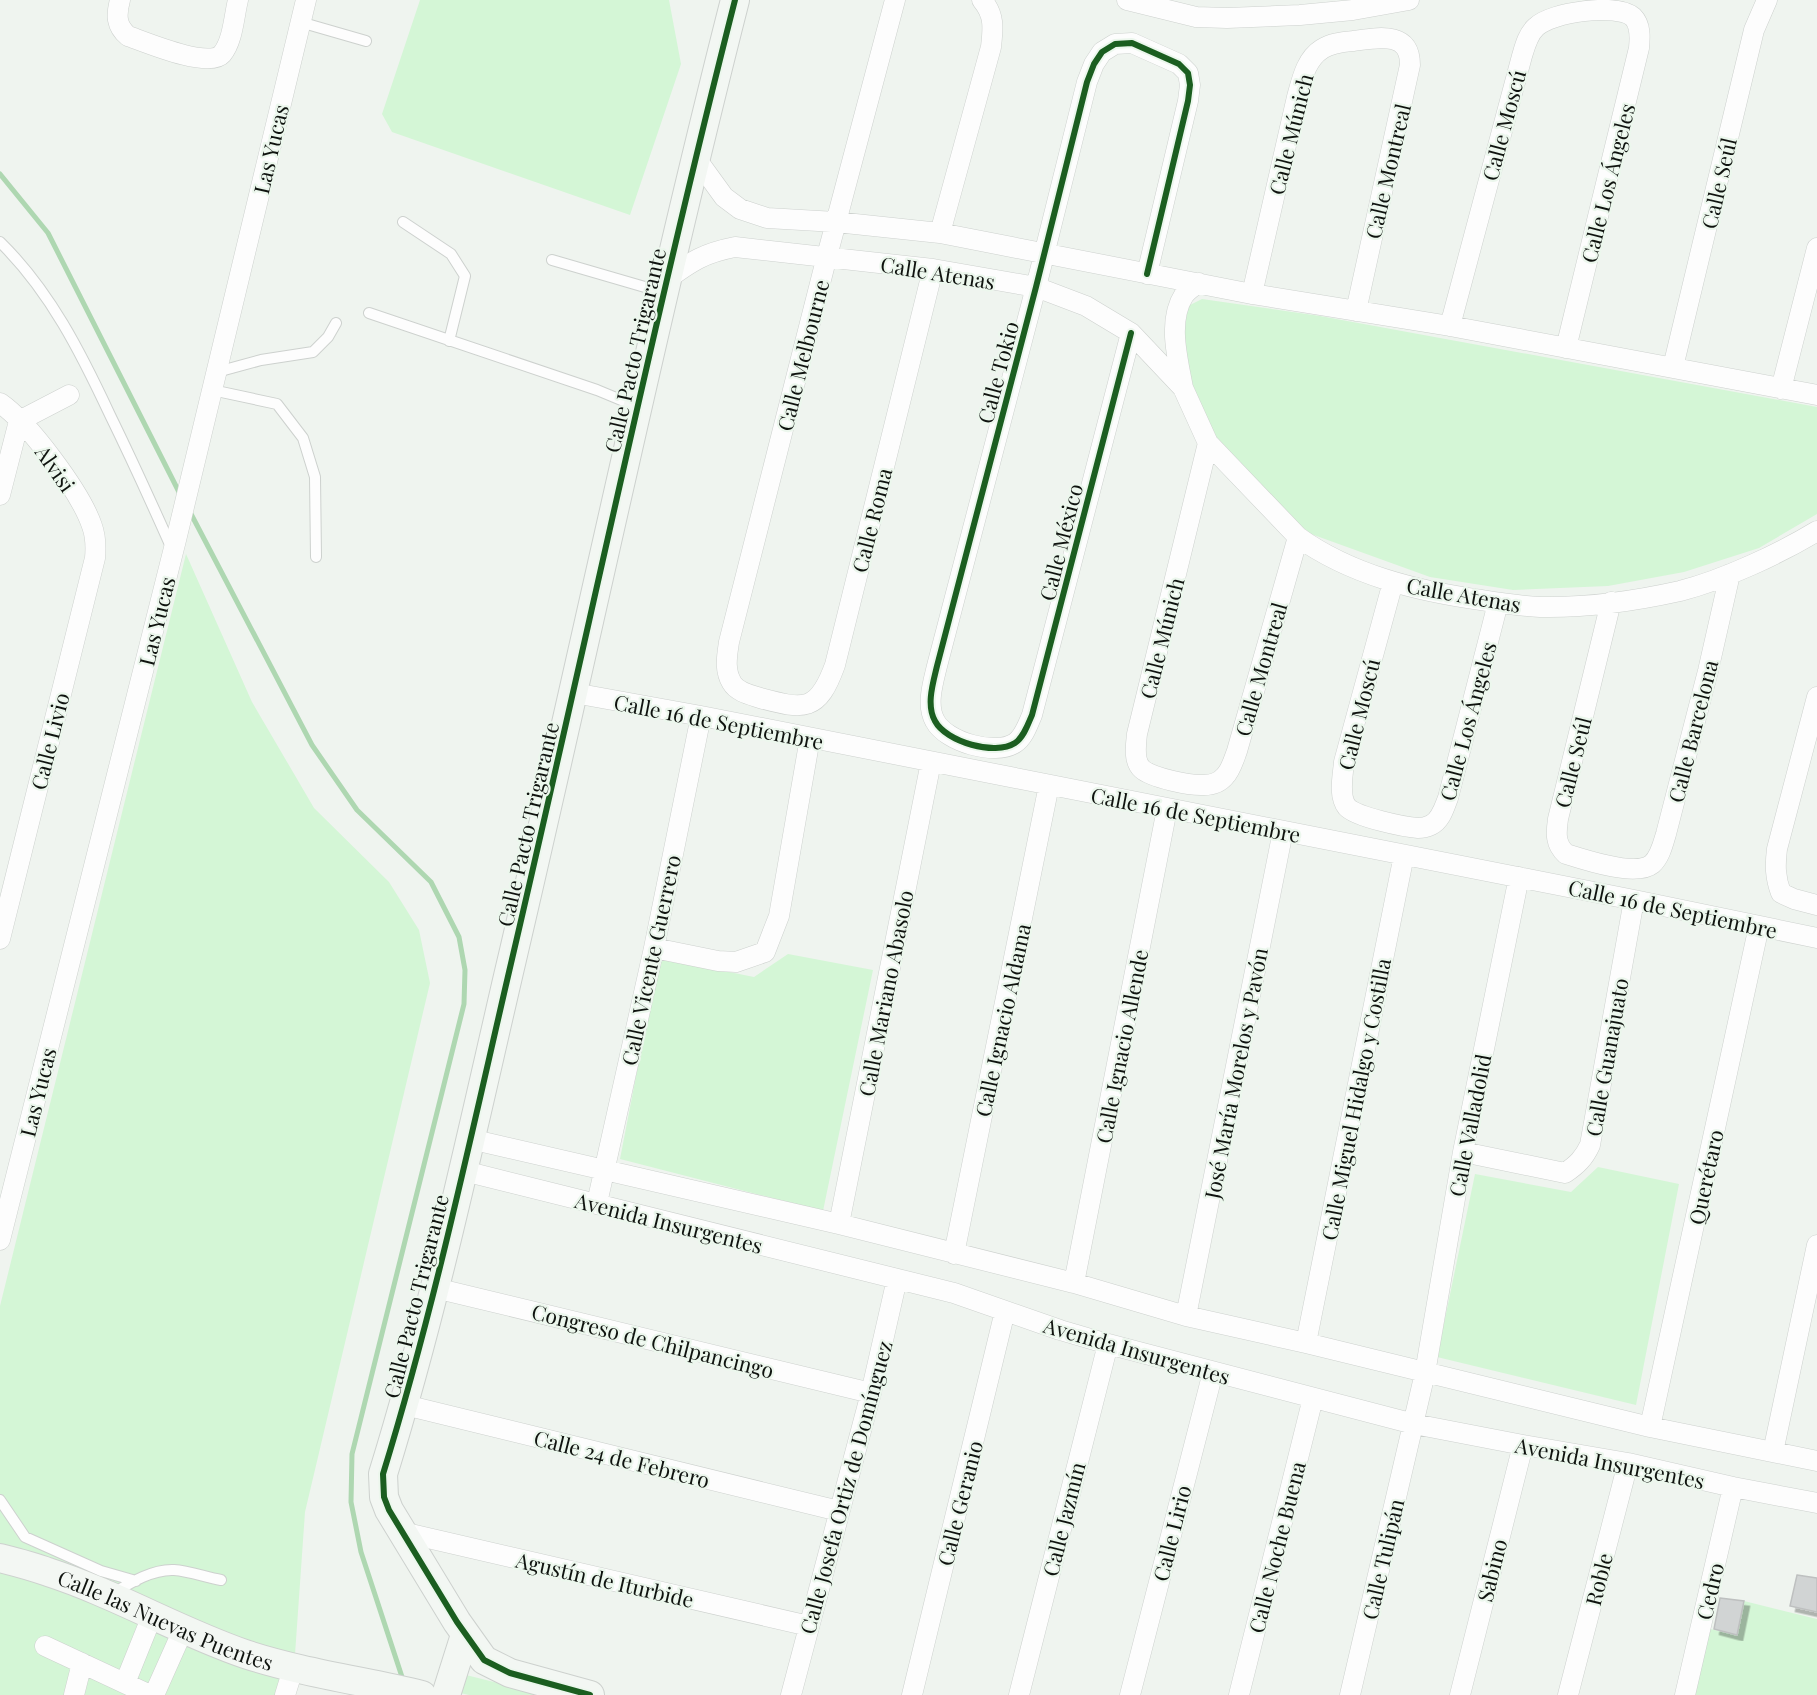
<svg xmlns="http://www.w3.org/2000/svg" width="1817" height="1695" viewBox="0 0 1817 1695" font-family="'Playfair Display',serif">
<defs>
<filter id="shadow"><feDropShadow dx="5.5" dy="5.5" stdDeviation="0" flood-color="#0004"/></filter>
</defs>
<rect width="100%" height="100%" fill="#eff4ef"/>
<path fill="#d4f6d6" d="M420,0H669L681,64L630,215L392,132L382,114Z
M1202,299L1320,316L1817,407V514L1759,548L1684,572L1608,586L1513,590L1430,577L1311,534L1254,489L1210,439L1187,369L1183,322L1188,306Z
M186,554L252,702L314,808L389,882L419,930L430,983L305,1512L293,1683L289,1695H0V1306Z
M788,954L873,970L823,1211L620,1159L659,958L754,977Z
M1598,1167L1679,1184L1636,1405L1437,1357L1475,1174L1571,1192Z
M1744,1601L1817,1619V1695H1690L1706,1628L1737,1635Z
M466,1675L546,1695H469L460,1693Z"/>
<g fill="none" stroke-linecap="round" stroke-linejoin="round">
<path stroke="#aed7b1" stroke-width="5" d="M0,174L48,233L181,496
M190,512L312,745L357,810L431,882L459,937L465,970L464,1004L352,1454L351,1502L361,1552L404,1683"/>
</g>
<path fill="#d1d4d4" stroke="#bec0c0" stroke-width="1.5" filter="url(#shadow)" d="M1797,1575L1817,1578V1612L1790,1606Z
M1720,1598L1744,1601L1737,1635L1714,1629Z"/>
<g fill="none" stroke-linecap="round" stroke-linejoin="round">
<g stroke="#cdd1ce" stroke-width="12">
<path id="lane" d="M300,22L366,41
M403,222L451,254L465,276L449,341
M0,242C50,291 81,353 110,415C132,460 152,504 172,549
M552,260L662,292
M369,313L597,390L638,407
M217,372L261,360L313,352L328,337L336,323
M212,390L277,404L303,438L315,477L316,557
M0,1500L25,1537L101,1571L136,1581
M112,1594C130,1583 152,1569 174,1570C189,1571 205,1577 221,1580"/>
</g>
<g stroke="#cdd1ce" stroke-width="21">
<path id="street" d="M120,0C116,15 116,26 128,36C145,42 209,69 222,54C233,41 234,16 238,0
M895,0L827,256L729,642C727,656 724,670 732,683C737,692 751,695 760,698C805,710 818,712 835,665L933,269
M1127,0L1196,17L1227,18L1300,15L1353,10L1409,0
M695,157L724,197L740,209L767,218L836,222L940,233L1252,294L1450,326L1817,395
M940,233L991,47C993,29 995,15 982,0
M666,280C692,261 704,253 735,247L933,269L1036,287L1086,306L1131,333L1183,388L1208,443L1298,537C1351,575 1417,591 1481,600C1500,603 1520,606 1540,607C1586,608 1635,601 1680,591C1723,580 1779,554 1817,531
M1252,294L1297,97C1302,79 1306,59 1322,49C1331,43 1343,42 1353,41C1377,38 1410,30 1410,65L1356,311
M1450,326L1522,56C1525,46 1528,34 1536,27C1551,12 1617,3 1633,17C1641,25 1640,38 1639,48L1566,348
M1131,333L1032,715C1028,724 1024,737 1015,743C995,756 946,742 935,721C926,705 933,683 937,666L1036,287L1087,82L1094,64L1102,52L1115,44L1132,43L1179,64L1188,73L1190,85L1188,101L1147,274
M1673,367L1754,30L1767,0
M1183,388C1178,360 1167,321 1184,295C1188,290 1194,286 1199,283
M1781,389L1817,248
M0,403C29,423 81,493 92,526C96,537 96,547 95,558L0,939
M19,421L69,395
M1208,443L1137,734C1136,744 1133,761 1142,769C1152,778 1191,786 1204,785C1212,785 1220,782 1225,776C1231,770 1234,759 1237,751L1298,537
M0,495L19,421
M1393,582L1344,762C1343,775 1338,796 1347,807C1356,817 1404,827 1418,828C1422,828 1427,827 1431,825C1441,820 1444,808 1448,798L1498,603
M1611,602L1558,819C1556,833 1555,844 1566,854C1585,860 1636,877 1652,864C1660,857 1663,844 1666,834L1708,671L1730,574
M574,693L701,716L1634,900L1817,938
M1817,697L1777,849C1775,865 1775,877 1781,893L1794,899L1817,905
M654,948L718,961L736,962L765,952L779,916L810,738
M470,1139L839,1224L1074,1283L1186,1316L1306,1343L1650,1427L1817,1461
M1463,1152L1565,1173C1577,1165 1584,1158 1590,1145L1634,900
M464,1171L954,1293L1060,1330L1108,1344L1414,1424L1523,1445L1628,1463L1733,1487L1817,1503
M597,1203L654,948L701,716
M839,1224L931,762
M0,1240L176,540L306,0
M954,1254L1049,785
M1074,1283L1167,809
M435,1288L871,1393
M1186,1316L1283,831
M1306,1343L1404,855
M405,1405L839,1511
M1650,1427L1759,926
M1773,1452L1817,1245
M402,1532L809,1626
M45,1646L150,1695
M125,1683L152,1616
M74,1695L82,1663
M154,1695L183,1630
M285,1695L294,1666
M791,1695L871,1393L897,1279
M912,1695L1005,1311
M1019,1695L1108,1344
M1130,1695L1213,1372
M1239,1695L1313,1398
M1350,1695L1425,1373L1463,1152L1519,877
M1460,1695L1523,1445
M1568,1695L1628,1463
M1685,1695L1733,1487"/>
</g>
<g stroke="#cdd1ce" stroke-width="30">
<g id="secondary">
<path id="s1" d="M0,1558C16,1562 32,1566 48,1572C116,1594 178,1631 245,1654C303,1673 364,1681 422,1695"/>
<path d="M446,1695L465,1635"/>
<path d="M590,1695L510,1673L484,1660L457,1622L389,1510L384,1497L383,1474C434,1309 470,1140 509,972C585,648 653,322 735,0"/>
</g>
</g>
<use href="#lane" stroke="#fdfdfd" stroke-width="10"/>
<use href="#street" stroke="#fdfdfd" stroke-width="20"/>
<use href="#secondary" stroke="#f3f7f3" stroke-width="28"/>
<g stroke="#ecf7ed" stroke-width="10">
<path id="cycleway" d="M1131,333L1032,715C1028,724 1024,737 1015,743C995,756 946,742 935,721C926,705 933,683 937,666L1036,287L1087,82L1094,64L1102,52L1115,44L1132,43L1179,64L1188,73L1190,85L1188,101L1147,274
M590,1695L510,1673L484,1660L457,1622L389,1510L384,1497L383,1474C434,1309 470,1140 509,972C585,648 653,322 735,0"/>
</g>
<use href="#cycleway" stroke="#1b5e20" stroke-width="6"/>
</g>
<g text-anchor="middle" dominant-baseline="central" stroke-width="4.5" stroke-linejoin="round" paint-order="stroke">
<g font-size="21" fill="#0f130f" stroke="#ecf7ed">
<text transform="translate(1503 125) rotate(-75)">Calle Moscú</text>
<text transform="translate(1290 134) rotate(-76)">Calle Múnich</text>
<text transform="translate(270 149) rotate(-77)">Las Yucas</text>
<text transform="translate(1387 171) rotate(-77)">Calle Montreal</text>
<text transform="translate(1607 183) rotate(-76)">Calle Los Ángeles</text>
<text transform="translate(1718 183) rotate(-77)">Calle Seúl</text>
<text transform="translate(938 272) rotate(9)">Calle Atenas</text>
<text transform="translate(634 350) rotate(-77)">Calle Pacto Trigarante</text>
<text transform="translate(802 355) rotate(-76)">Calle Melbourne</text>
<text transform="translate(997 372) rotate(-75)">Calle Tokio</text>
<text transform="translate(56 468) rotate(55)">Alvisi</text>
<text transform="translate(871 520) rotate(-76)">Calle Roma</text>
<text transform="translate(1060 542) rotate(-76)">Calle México</text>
<text transform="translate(1464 594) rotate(10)">Calle Atenas</text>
<text transform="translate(156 621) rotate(-76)">Las Yucas</text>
<text transform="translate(1161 638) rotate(-76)">Calle Múnich</text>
<text transform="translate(1260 669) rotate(-74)">Calle Montreal</text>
<text transform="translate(1358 714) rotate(-76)">Calle Moscú</text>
<text transform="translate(719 721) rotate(11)">Calle 16 de Septiembre</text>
<text transform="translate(1467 721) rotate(-75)">Calle Los Ángeles</text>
<text transform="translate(1692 731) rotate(-76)">Calle Barcelona</text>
<text transform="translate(49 741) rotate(-76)">Calle Livio</text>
<text transform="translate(1572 762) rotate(-76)">Calle Seúl</text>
<text transform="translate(1196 814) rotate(11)">Calle 16 de Septiembre</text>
<text transform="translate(527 824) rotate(-77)">Calle Pacto Trigarante</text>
<text transform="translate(1673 908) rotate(12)">Calle 16 de Septiembre</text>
<text transform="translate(650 960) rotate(-78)">Calle Vicente Guerrero</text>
<text transform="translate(885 993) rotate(-79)">Calle Mariano Abasolo</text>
<text transform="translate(1002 1020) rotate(-78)">Calle Ignacio Aldama</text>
<text transform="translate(1121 1046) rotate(-79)">Calle Ignacio Allende</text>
<text transform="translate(1606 1057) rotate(-80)">Calle Guanajuato</text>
<text transform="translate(1235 1073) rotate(-79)">José María Morelos y Pavón</text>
<text transform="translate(37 1092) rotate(-76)">Las Yucas</text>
<text transform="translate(1355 1099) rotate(-79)">Calle Miguel Hidalgo y Costilla</text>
<text transform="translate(1469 1125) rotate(-79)">Calle Valladolid</text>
<text transform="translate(1705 1177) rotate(-78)">Querétaro</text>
<text transform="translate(669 1222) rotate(14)">Avenida Insurgentes</text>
<text transform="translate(415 1296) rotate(-76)">Calle Pacto Trigarante</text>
<text transform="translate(653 1340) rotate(14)">Congreso de Chilpancingo</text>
<text transform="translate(1137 1350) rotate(16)">Avenida Insurgentes</text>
<text transform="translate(622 1458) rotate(14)">Calle 24 de Febrero</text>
<text transform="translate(1610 1462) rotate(11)">Avenida Insurgentes</text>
<text transform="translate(845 1487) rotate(-75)">Calle Josefa Ortiz de Domínguez</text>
<text transform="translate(959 1503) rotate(-76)">Calle Geranio</text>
<text transform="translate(1063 1519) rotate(-76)">Calle Jazmín</text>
<text transform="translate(1171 1533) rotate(-76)">Calle Lirio</text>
<text transform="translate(1276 1547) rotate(-76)">Calle Noche Buena</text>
<text transform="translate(1382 1559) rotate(-77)">Calle Tulipán</text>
<text transform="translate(1491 1570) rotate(-76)">Sabino</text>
<text transform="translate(605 1579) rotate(13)">Agustín de Iturbide</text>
<text transform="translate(1598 1579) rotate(-76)">Roble</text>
<text transform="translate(1709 1591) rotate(-77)">Cedro</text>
<text stroke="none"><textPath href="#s1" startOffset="177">Calle las Nuevas Puentes</textPath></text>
</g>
</g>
</svg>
